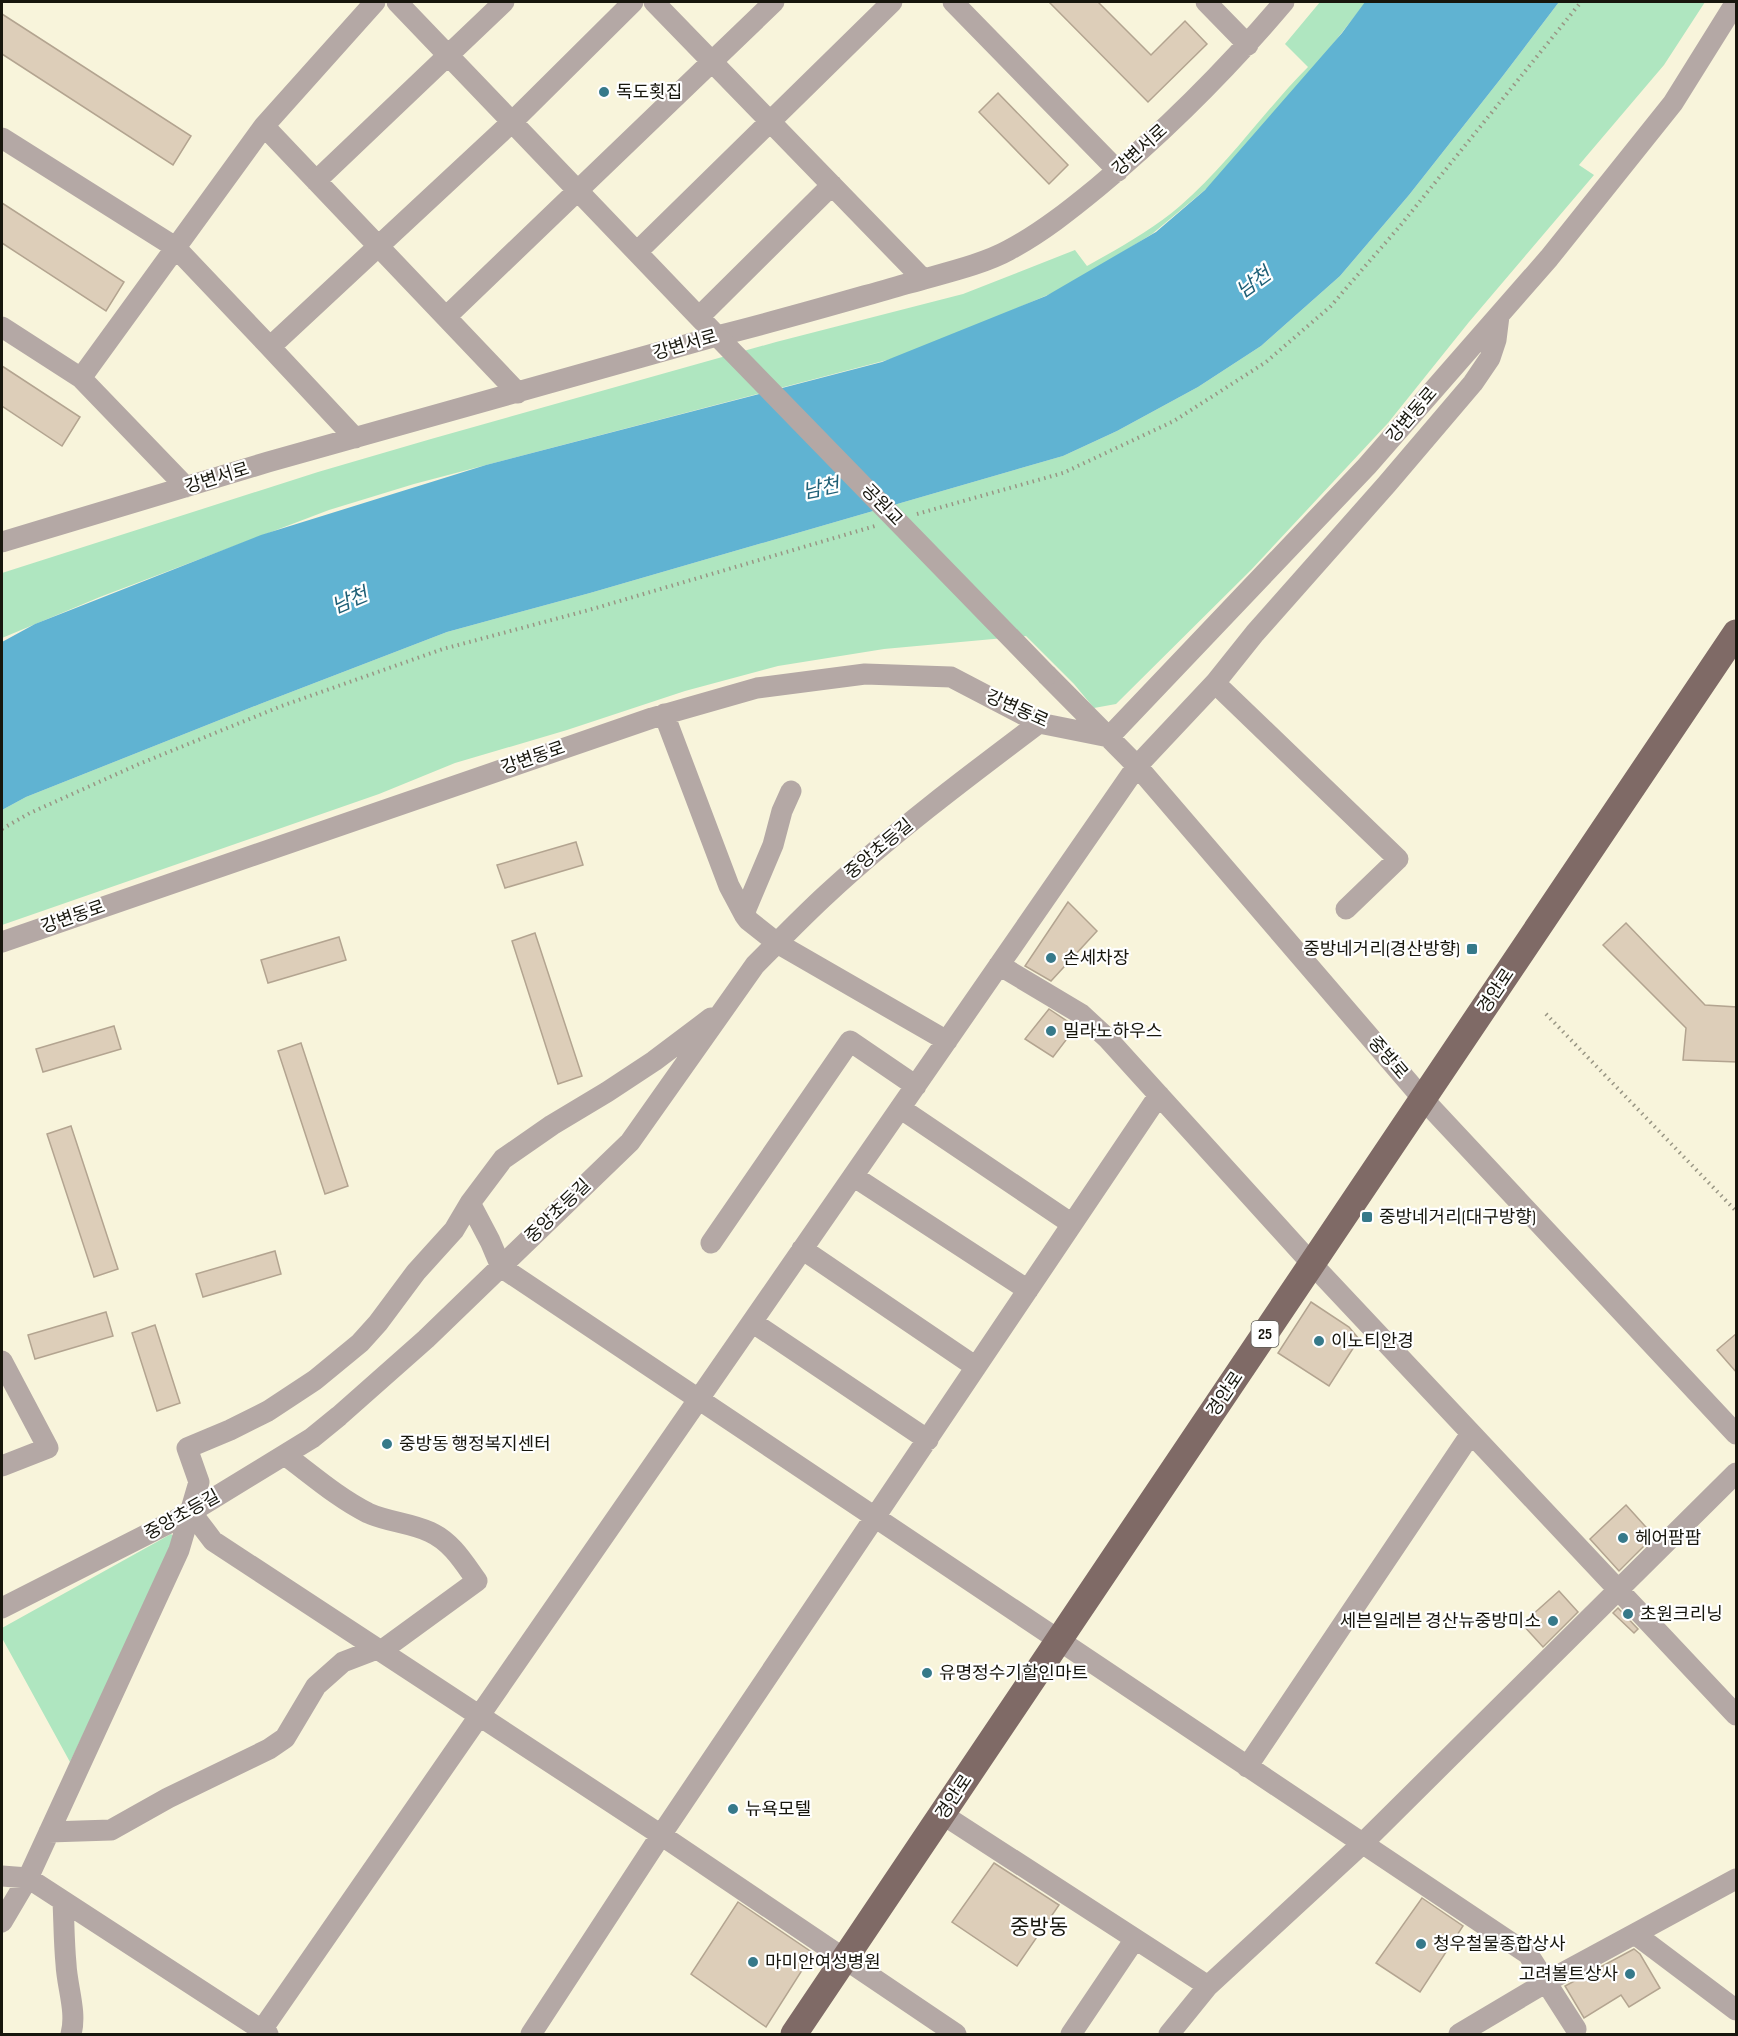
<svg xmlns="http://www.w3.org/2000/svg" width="1738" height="2036" viewBox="0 0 1738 2036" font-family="'Sofia Sans Condensed','Noto Sans KR',sans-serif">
<rect width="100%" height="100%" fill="#f8f4db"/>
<path fill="#afe6c0" d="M1320,2H1366L1325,54L1212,184L1152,234L1064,288L910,354L414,484L329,510L100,597L2,638V573L318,472L431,439L776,342L963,294L1075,250L1087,266C1119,248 1152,230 1180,206C1227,166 1264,111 1308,67L1285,44Z
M1559,2H1705L1664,65L1579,165L1594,175L1469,322L1388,423L1251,570L1116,704L1094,708L1074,684L1026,636L884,649L778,666L685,691L567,730L455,763L379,794L2,925V810L26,797L260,704L447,632L590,593L1063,456L1117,431L1198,387L1261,346L1340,276L1409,195L1502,77Z
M171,1534L176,1538L70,1762L2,1638V1628Z"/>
<path fill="#60b3d2" d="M1365,2H1559L1502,77L1409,195L1340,276L1261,346L1198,387L1117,431L1063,456L590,593L447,632L260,704L26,797L2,810V642L35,624L261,535L486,465L882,362L1046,296L1156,232L1205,190L1342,33Z"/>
<path fill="#ddceb9" stroke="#b3a490" stroke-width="1.5" d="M1049,2H1098L1151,55L1185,21L1207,44L1148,102Z
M2,14L191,136L173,165L2,54Z
M998,93L1068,165L1049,184L979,112Z
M2,203L124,282L106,311L2,243Z
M2,366L80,417L62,446L2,406Z
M576,842L583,865L505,888L497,865Z
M1068,902L1097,931L1051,981L1025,966Z
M1626,923L1705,1005L1737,1007V1062L1683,1060L1686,1028L1603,945Z
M535,933L582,1076L558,1084L512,941Z
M339,937L346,960L268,983L261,960Z
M1049,1009L1076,1027L1053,1057L1025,1039Z
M114,1026L121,1049L43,1072L36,1049Z
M301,1043L348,1186L325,1194L278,1051Z
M71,1126L118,1269L94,1277L47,1134Z
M275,1251L281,1274L203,1297L196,1274Z
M1311,1302L1349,1327L1359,1339L1329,1386L1278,1353Z
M106,1312L113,1336L35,1359L28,1335Z
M155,1325L180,1403L157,1411L132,1333Z
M1737,1333V1373L1717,1350Z
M1626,1505L1654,1536L1619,1571L1590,1539Z
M1559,1591L1578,1612L1543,1647L1522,1624Z
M1618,1608L1638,1629L1634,1633L1613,1613Z
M994,1863L1059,1905L1017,1966L952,1922Z
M1422,1898L1463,1926L1420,1992L1376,1963Z
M738,1902L813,1953L766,2027L691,1974Z
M1634,1949L1640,1954L1660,1988L1629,2007L1621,1995L1584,2018L1565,1986Z"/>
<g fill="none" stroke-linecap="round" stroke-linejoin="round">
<path stroke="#999684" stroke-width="4" stroke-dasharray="1.5 4.5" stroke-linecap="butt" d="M917,514L1063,473L1174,421L1266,362L1331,306L1348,286L1400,226L1581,2
M2,829L30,813L139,764L279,707L443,649L589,610L875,526
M1546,1014L1736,1211"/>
<path stroke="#b4a8a5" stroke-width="21" d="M397,2L717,336
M654,2L923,279
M953,2L1118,171
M1206,2L1248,45
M264,126L518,393
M2,138L175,247L270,347
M316,181L504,2
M637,252L892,2
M446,317L774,2
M699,317L832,185
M2,327L81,378L264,126L375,2
M81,378L186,487
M355,438L270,347L512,122L633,2
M2,542L268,462L717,336C782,320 846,301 910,283C940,274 982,265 1009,250C1041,233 1070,210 1098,187C1165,131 1228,68 1284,2
M1047,675L1137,766L1423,1099L1736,1434
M1215,683L1398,859L1346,909
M664,714L729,886L745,916
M791,791L782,811L773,845L746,909L745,916L748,920L777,943L947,1041
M2,942L652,718L757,688L865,674L951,677L1039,723L1109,737L1367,466L1549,258L1673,103L1736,2
M999,965L1081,1014L1107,1038L1312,1264L1736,1715
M900,1108L1072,1224
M853,1176L1028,1290
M470,1203L490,1241L501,1267L1528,1954L1576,2029
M711,1243L850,1041L916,1086
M802,1249L976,1367
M752,1322L928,1440
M2,1361L48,1448L2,1466
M285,1455C312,1475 338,1498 368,1513C388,1522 411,1523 430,1532C452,1542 464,1563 477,1581L381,1651
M191,1512L213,1541L661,1835L956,2034
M2,1608L191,1512L312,1438L339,1416L426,1339L630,1142L755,965C779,941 803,916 827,894C894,832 966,778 1039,723
M1247,1767L1470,1435
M942,1814L1208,1986
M49,1832L111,1830L168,1798L269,1749L285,1738L316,1686L343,1662L377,1649
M2,1876L28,1878L268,2034
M63,1901C64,1922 64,1943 66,1964C67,1987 77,2012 71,2034
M2,1922L28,1878L179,1550L199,1482L187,1448L230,1430L268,1411L315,1380L360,1343L378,1323L416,1272L454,1230L470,1203L503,1159L552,1125L607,1092L654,1061L711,1018
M1635,1934L1736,2010
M259,2034L1137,766L1215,683L1255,633L1387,484L1473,383L1490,358L1496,340L1499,316
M531,2034L661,1835L1159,1095
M1071,2034L1135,1939
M1169,2034L1208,1986L1363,1843L1736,1473
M1459,2034L1555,1977L1736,1879"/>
<path stroke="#7f6a66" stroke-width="27" d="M794,2034L1736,633"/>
<path stroke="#b4a8a5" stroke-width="21" d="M717,336L1047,675"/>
</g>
<g fill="#36798a" stroke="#fff" stroke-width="2">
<circle cx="604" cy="92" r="6"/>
<rect x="1466" y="943" width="12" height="12" rx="3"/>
<circle cx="1051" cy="958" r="6"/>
<circle cx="1051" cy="1031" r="6"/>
<rect x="1361" y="1211" width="12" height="12" rx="3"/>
<circle cx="1319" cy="1341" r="6"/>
<circle cx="387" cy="1444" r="6"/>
<circle cx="1623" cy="1538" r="6"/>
<circle cx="1628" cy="1614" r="6"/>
<circle cx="1553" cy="1621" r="6"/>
<circle cx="927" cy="1673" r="6"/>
<circle cx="733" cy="1809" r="6"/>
<circle cx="1421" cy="1944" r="6"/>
<circle cx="753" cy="1962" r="6"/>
<circle cx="1630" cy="1974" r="6"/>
</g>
<g text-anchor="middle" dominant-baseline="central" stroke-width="4.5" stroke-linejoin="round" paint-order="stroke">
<rect fill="#fff" stroke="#5d5c56" stroke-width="1.5" x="1251.5" y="1321" width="27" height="26" rx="4.5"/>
<g font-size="16" font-weight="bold" fill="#17160d">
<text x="1265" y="1334">25</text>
</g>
<g font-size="18" fill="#17160d" stroke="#fff" text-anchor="start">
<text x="616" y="92">독도횟집</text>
<text x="1460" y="949" text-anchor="end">중방네거리(경산방향)</text>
<text x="1063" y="958">손세차장</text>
<text x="1063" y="1031">밀라노하우스</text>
<text x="1379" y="1217">중방네거리(대구방향)</text>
<text x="1331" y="1341">이노티안경</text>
<text x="399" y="1444">중방동 행정복지센터</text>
<text x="1635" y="1538">헤어팜팜</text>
<text x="1640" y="1614">초원크리닝</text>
<text x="1541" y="1621" text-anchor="end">세븐일레븐 경산뉴중방미소</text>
<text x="939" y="1673">유명정수기할인마트</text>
<text x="745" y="1809">뉴욕모텔</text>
<text x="1433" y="1944">청우철물종합상사</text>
<text x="765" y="1962">마미안여성병원</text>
<text x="1618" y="1974" text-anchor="end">고려볼트상사</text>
</g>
<g font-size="18" fill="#17160d" stroke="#fff">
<text transform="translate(1140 150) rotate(-42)">강변서로</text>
<text transform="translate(685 345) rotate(-16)">강변서로</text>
<text transform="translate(1412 415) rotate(-49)">강변동로</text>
<text transform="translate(217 478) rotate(-17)">강변서로</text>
<text transform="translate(882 505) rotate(46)">공원교</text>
<text transform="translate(1017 709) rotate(24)">강변동로</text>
<text transform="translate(533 758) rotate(-19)">강변동로</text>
<text transform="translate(879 849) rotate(-40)">중앙초등길</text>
<text transform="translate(73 917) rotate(-19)">강변동로</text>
<text transform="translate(1496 991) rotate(-56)">경안로</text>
<text transform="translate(1388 1058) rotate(49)">중방로</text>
<text transform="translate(558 1211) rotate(-44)">중앙초등길</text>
<text transform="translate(1225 1394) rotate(-56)">경안로</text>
<text transform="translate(182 1515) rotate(-29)">중앙초등길</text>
<text transform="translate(954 1797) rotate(-56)">경안로</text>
</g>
<g font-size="20" font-style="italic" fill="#1e5f76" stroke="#fff">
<text transform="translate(1254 283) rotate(-36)">남천</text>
<text transform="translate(821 489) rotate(-12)">남천</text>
<text transform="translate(350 601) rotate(-23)">남천</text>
</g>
<g font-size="21" fill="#17160d" stroke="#fff">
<text x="1039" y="1927">중방동</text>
</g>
</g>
<rect width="1738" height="2036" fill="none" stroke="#17160d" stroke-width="6"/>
</svg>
